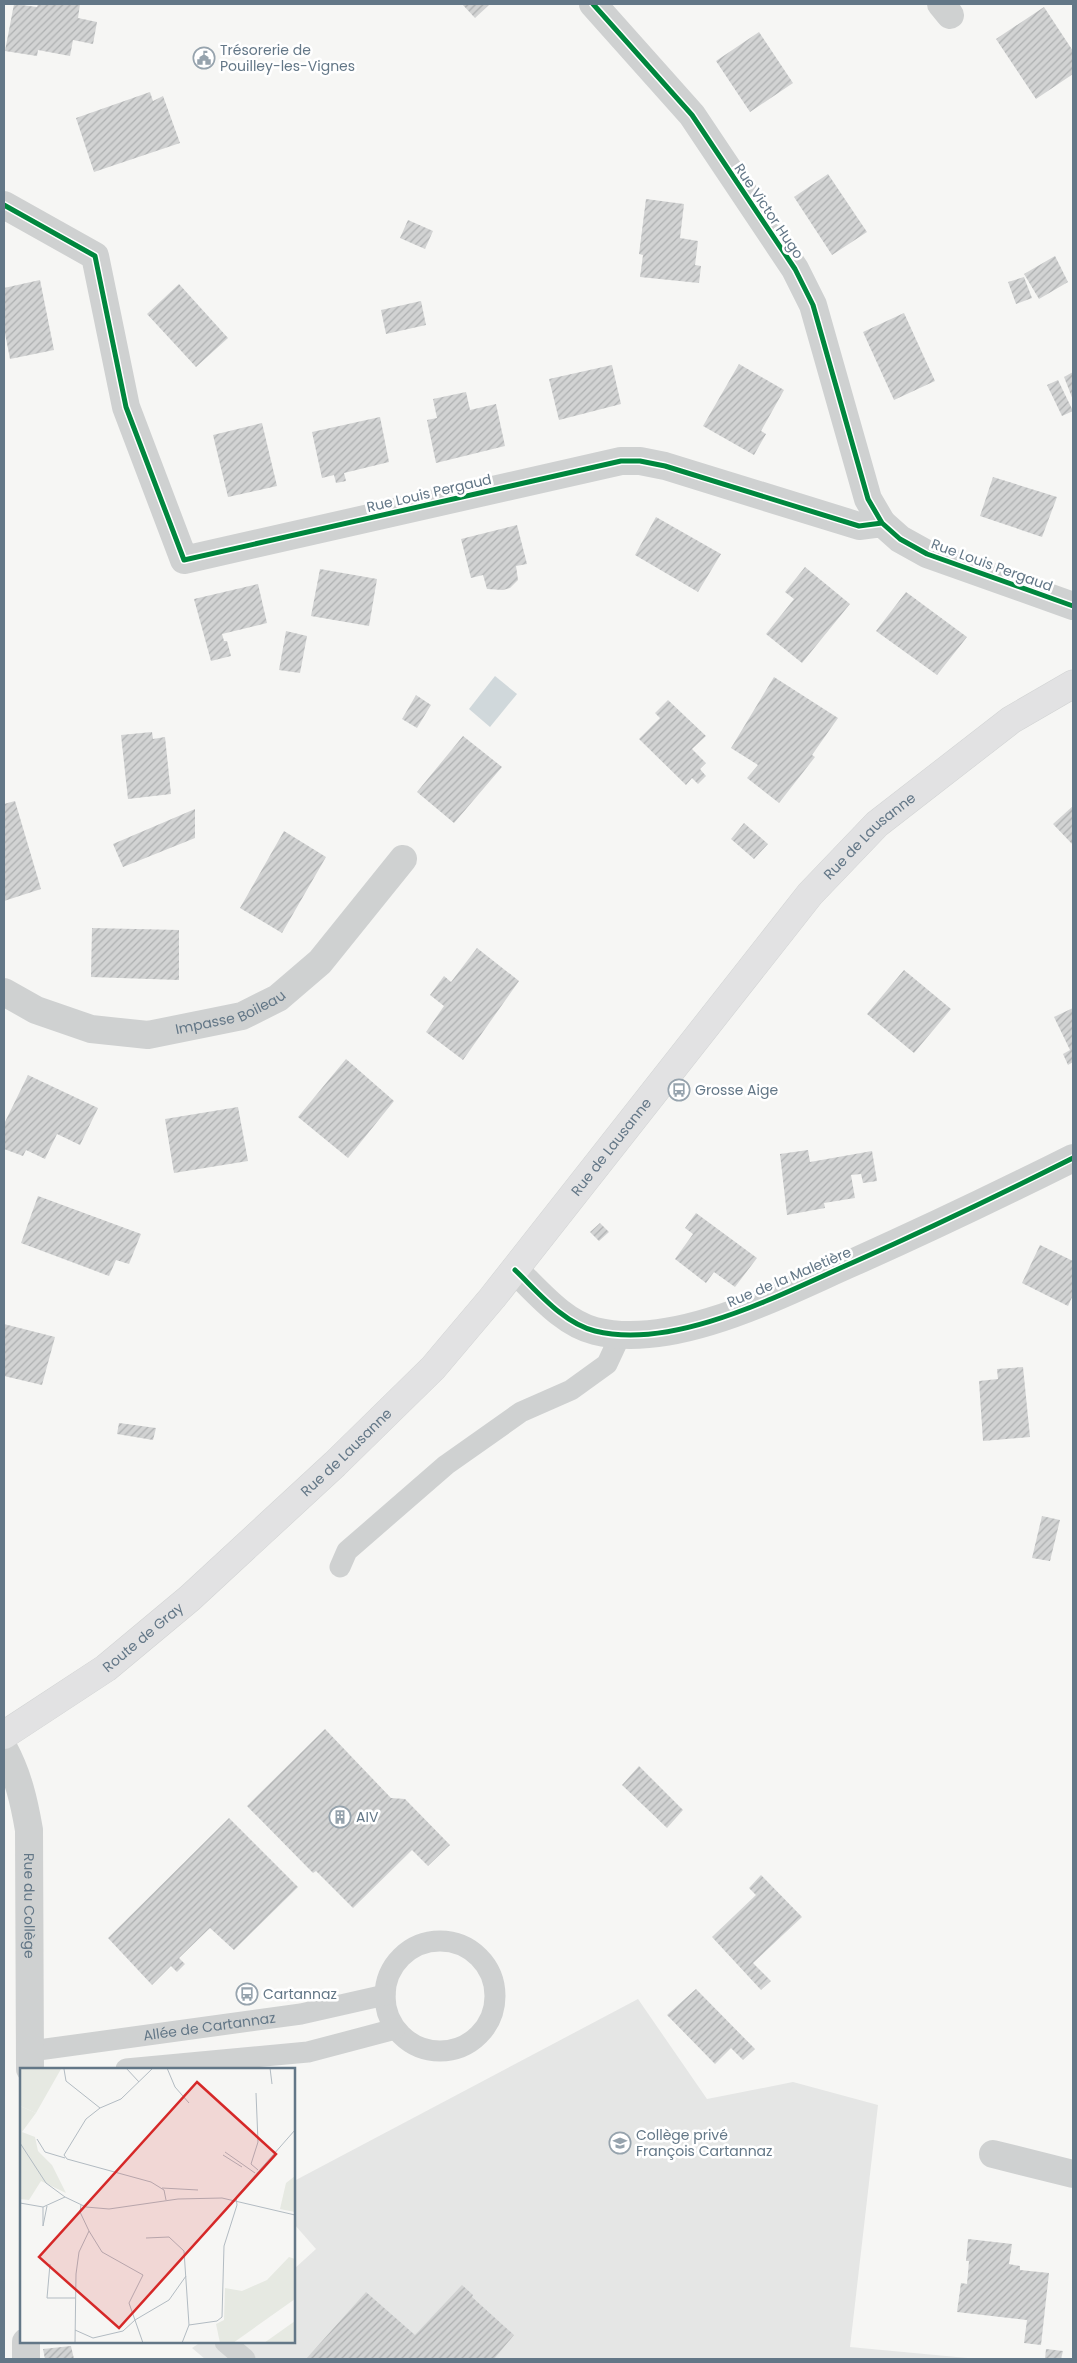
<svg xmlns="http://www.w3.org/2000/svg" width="1077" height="2363" viewBox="0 0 1077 2363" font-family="Poppins,sans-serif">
<defs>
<pattern id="building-hatch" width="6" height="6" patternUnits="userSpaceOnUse" patternTransform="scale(1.25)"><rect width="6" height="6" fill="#d2d3d3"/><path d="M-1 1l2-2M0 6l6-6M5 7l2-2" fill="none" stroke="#aeb0b1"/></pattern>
</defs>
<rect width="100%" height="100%" fill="#f6f6f4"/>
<path fill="#e5e6e5" d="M638,1999L707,2099L793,2082L878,2105L850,2347L978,2359H205L192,2348L201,2342H294V2269L316,2249L294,2224V2181Z"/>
<path fill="#d0d8db" d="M495,676L517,694L490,727L469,709Z"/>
<path fill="url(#building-hatch)" d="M14,4L37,7L38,4H80L78,18L97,22L93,44L73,40L70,56L38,50L37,56L5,51Z
M462,4H490L475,18Z
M1044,7L1073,51V74L1036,99L996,39Z
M759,32L793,83L750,112L716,61Z
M150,92L153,101L163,96L180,143L94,172L76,118Z
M828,174L867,232L832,255L794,197Z
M646,199L684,204L680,238L698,241L695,265L701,266L699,283L640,277L643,255L639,254Z
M408,220L433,231L425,249L400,238Z
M1055,256L1068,282L1039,299L1024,274Z
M1024,277L1032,298L1016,304L1008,282Z
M40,280L54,350L10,359L4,328V288Z
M179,284L228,338L196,367L147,314Z
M421,301L426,325L386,334L381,310Z
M904,313L935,381L894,400L863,332Z
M739,364L784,390L761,431L766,434L754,455L703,426Z
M612,365L621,404L559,420L549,379Z
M1073,372V400L1064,377Z
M1058,380L1073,411L1062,416L1047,385Z
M466,392L470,410L496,404L505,446L436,463L427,420L437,418L433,399Z
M380,417L389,462L344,473L346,481L336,483L334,475L322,478L312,432Z
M262,423L277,486L228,497L213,435Z
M993,477L1057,497L1042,537L980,516Z
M656,517L721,554L698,592L635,555Z
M517,525L527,564L516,566L518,580L510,588L503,590L487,589L483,575L471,578L461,539Z
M805,567L850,604L802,663L766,634L794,599L785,592Z
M320,569L377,579L369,626L311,616Z
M258,584L267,623L222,634L224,641H227L231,656L211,661L194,599Z
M906,592L967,637L937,675L876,631Z
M286,631L307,636L300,673L279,670Z
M774,677L838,718L812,755L815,757L779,803L747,778L758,765L731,748Z
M416,695L431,705L417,728L402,719Z
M668,700L706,736L692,749L706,763L700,769L706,776L698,784L692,778L686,785L639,739L660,718L655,713Z
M152,732L153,739L165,737L171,794L128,799L121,735Z
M463,736L502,767L454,823L417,792Z
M15,801L41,889L4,901V804Z
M1073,806V845L1053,824Z
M195,809V838L123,867L113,844Z
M744,823L768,844L754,859L731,839Z
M284,831L326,857L282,933L240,908Z
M92,928L179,930V980L91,977Z
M477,948L519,981L463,1060L426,1032L444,1006L430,995L444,976L451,982Z
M904,970L951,1009L914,1053L867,1014Z
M1073,1008V1062L1068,1065L1063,1054L1070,1050L1054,1017Z
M346,1059L394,1101L348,1158L298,1117Z
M28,1075L98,1108L80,1145L57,1134L45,1159L26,1150L23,1156L4,1149V1124Z
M238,1107L248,1161L174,1173L165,1119Z
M808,1150L810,1162L872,1151L877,1181L863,1183L861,1174L851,1175L855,1198L824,1203L825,1208L787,1215L780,1154Z
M38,1196L141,1234L129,1264L116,1260L109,1276L21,1243Z
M696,1213L757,1258L735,1287L714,1272L706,1283L675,1259L693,1234L685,1228Z
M600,1223L609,1232L599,1241L590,1232Z
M1040,1245L1073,1261V1295L1068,1306L1022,1283Z
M4,1324L55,1337L42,1385L4,1376Z
M1023,1367L1030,1437L983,1441L979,1381L998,1379L997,1369Z
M119,1423L156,1428L153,1440L117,1434Z
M1042,1516L1060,1520L1050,1561L1032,1558Z
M325,1729L391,1798L405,1799L450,1845L428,1866L412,1850L353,1908L316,1871L313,1873L247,1806Z
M639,1766L683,1810L667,1828L622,1785Z
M229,1818L298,1887L234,1950L210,1928L179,1958L185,1964L177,1972L171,1966L152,1985L108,1938Z
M761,1875L802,1917L753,1963L771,1981L761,1990L712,1937L756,1895L749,1888Z
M696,1989L755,2049L743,2060L731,2048L715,2064L667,2015Z
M968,2239L1012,2244L1009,2264L1020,2266V2270L1049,2273L1041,2345L1024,2343L1027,2320L957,2312L961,2283L967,2284L969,2261H966Z
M462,2285L473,2295L472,2297L514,2335L494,2359H306L366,2292L415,2335Z
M71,2346L74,2359H45L43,2349Z
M1046,2349L1063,2351L1061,2359H1045Z"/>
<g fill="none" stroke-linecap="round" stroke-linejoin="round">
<g stroke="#d2d4d4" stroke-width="29">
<g id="secondary">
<path id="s4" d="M4,1735L106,1668L190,1598L335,1464L433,1368L493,1297L810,894L877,824L1011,720L1073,684"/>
</g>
</g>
<g stroke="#cfd1d1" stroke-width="21">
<path d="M340,1567L347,1551L446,1465L521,1412L571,1390L607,1364L621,1334"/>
<circle cx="440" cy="1996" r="55"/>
<path id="s1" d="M31,2051L301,2014L385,1995"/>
<path d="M126,2069L308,2052L395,2029"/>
<path d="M225,2342L245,2359"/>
</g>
<g stroke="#cfd1d1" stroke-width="28">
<path d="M593,4L692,115L795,269L813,305L868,499L882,523"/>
<path d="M941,4L950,15"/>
<path d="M4,205L95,256L126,407L184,560L621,461H640L665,466L859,526L882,523L900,539L927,554L1073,606"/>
<path id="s2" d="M4,992L36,1010L91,1029L148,1035L242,1016L278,998L320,962L403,859"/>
<path d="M515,1270C538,1292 563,1323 595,1331C675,1351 783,1293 854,1262C928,1229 1001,1194 1073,1158"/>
<path id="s3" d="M4,1749C18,1775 24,1801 29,1830L30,2069"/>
<path d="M993,2154L1073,2174"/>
<path d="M26,2359V2342"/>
</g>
<use href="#secondary" stroke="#e2e2e3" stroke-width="28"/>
<g stroke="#fff" stroke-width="8">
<path id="cycleway" d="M593,4L692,115L795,269L813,305L868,499L882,523
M4,205L95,256L126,407L184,560L621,461H640L665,466L859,526L882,523L900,539L927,554L1073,606
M515,1270C538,1292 563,1323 595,1331C675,1351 783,1293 854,1262C928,1229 1001,1194 1073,1158"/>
</g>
<use href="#cycleway" stroke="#00873e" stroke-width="5"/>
</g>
<defs>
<g id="civic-ring" transform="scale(1.125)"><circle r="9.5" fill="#fff" stroke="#96a3ad" stroke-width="1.5"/><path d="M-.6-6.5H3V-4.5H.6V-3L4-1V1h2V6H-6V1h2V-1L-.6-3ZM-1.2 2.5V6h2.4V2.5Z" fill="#96a3ad"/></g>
<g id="bus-ring" transform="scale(1.125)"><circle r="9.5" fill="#fff" stroke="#96a3ad" stroke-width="1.5"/><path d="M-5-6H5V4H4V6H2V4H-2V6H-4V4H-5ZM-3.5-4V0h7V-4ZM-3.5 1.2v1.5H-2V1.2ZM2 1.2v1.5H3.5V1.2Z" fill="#96a3ad"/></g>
<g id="building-ring" transform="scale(1.125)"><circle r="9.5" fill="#fff" stroke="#96a3ad" stroke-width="1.5"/><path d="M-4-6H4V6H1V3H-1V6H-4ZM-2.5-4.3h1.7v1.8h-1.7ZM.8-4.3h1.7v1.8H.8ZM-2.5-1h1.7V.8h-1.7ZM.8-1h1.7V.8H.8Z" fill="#96a3ad"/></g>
<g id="school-ring" transform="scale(1.125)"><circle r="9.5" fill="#fff" stroke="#96a3ad" stroke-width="1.5"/><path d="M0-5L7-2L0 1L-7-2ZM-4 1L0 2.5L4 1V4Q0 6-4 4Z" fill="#96a3ad"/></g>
</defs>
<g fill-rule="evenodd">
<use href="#civic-ring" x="204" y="58"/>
<use href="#bus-ring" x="679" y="1090"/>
<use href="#building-ring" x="340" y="1817"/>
<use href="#bus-ring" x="247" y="1994"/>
<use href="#school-ring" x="620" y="2143"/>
</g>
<g text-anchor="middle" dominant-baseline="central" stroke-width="5" stroke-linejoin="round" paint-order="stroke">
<g font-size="14" fill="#637787" stroke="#fff" text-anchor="start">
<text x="220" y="50">Trésorerie de<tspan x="220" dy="16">Pouilley-les-Vignes</tspan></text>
<text x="695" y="1090">Grosse Aige</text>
<text x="356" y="1817">AIV</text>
<text x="263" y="1994">Cartannaz</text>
<text x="636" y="2135">Collège privé<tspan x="636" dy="16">François Cartannaz</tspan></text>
</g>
<g font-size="14" fill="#637787" stroke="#fff">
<text transform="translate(769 211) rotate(56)">Rue Victor Hugo</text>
<text transform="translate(429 493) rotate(-13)">Rue Louis Pergaud</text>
<text transform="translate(992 565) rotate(20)">Rue Louis Pergaud</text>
<text stroke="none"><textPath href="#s4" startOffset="1255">Rue de Lausanne</textPath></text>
<text stroke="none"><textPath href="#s2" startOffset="238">Impasse Boileau</textPath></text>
<text stroke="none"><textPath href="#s4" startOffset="850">Rue de Lausanne</textPath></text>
<text transform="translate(789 1277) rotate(-23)">Rue de la Maletière</text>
<text stroke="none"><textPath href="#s4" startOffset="445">Rue de Lausanne</textPath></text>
<text stroke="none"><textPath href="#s4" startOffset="170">Route de Gray</textPath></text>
<text stroke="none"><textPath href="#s3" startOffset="161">Rue du Collège</textPath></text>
<text stroke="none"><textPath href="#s1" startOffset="180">Allée de Cartannaz</textPath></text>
</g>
</g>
<g transform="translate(20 2068)">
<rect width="275" height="275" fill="#f6f6f4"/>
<path d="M0,0L41,1L16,45L0,38ZM275,108V144L260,141L266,115Z" fill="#e6e9e2"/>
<path d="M0,38L16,45L2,64L15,69L18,83L32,97L46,125L21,113L9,132L0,131ZM269,189L275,191V231L213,275H200L196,256L204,252L205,220L222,223L247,212ZM275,253V275H244Z" fill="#e6e9e2"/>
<path fill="none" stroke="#b2bbc2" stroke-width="1" d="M106,0L119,14M133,0L101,31L80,40L66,51L44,87L47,91L131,114L144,122L146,132M147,0L155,19L169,35M250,0L252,16M44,1L46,13L80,40M236,25L238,74L231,96L238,102M17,71L25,84L45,90M0,75L26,115L45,129L66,139L89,141L158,131L202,130L275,147M205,84L235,105M203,87L222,99M142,120L178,122M0,135L23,139L45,129M61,137L60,144L69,163L82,184L123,207L109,235L123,275M23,139V158L27,138M126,170L149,169L164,183L169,257L162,275M30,196L27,230H55M169,257L197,253L202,249L204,178L217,137L216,129L275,62M55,262L73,270L103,263L115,252L149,232L166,208M55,275L56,206L59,184L69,163"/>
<path fill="#d62828" fill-opacity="0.15" stroke="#d62828" stroke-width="2.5" d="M177,14L256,86L99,260L19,189Z"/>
<rect width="275" height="275" fill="none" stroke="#637787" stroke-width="2.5"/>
</g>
<rect width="1077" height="2363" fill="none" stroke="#637787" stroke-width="10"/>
</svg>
